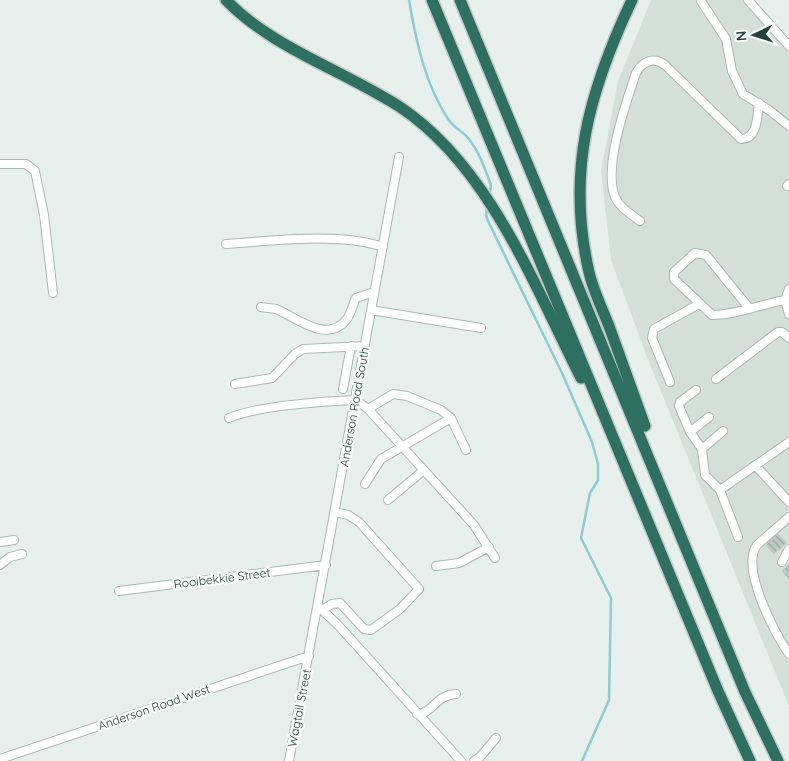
<svg xmlns="http://www.w3.org/2000/svg" width="789" height="761" viewBox="0 0 789 761" font-family="Quicksand,sans-serif">
<defs>
<pattern id="building-back-hatch" width="6" height="6" patternUnits="userSpaceOnUse" patternTransform="scale(1.25)"><rect width="6" height="6" fill="#bbcac4"/><path d="M-1 5l2 2M0 0l6 6M5-1l2 2" fill="none" stroke="#98a6a0"/></pattern>
</defs>
<rect width="100%" height="100%" fill="#e6efeb"/>
<path fill="#d4dfda" d="M651,0H747L789,45V706L647,357L611,260L601,171L618,81Z"/>
<g fill="none" stroke-linecap="round" stroke-linejoin="round">
<path stroke="#8ec9d4" stroke-width="2.5" d="M409,0C416,41 425,84 448,119C453,127 462,131 468,138C479,151 485,169 491,185L490,192
M487,207L486,215L488,221L562,373L592,442L598,464V480L590,493L581,538L611,598L609,700L582,761"/>
</g>
<path fill="url(#building-back-hatch)" stroke="#b8c9c2" d="M778,534L786,543L774,554L766,545Z
M789,564V579L782,571Z"/>
<g fill="none" stroke-linecap="round" stroke-linejoin="round">
<g stroke="#a8b8b2" stroke-width="10">
<path id="minor" d="M748,0L789,46
M701,1L726,39L732,71L743,94L769,110L789,126
M0,164H26L35,171L44,215L53,293
M787,186L789,184
M640,221C631,214 620,208 615,197C603,167 626,103 636,73C642,62 653,56 665,65L741,139C758,139 757,116 759,103
M226,244C272,241 339,232 383,247
M789,289L785,300L789,314
M261,307C266,308 271,308 276,309C296,317 327,345 347,319C351,313 353,304 356,298L374,292
M749,308L706,255L695,253L674,272V279L712,315C737,315 761,304 785,300
M371,310L481,328
M716,379L778,332H782L789,338
M670,382L652,338L654,329L699,304
M235,384L272,378L295,354L303,349L365,346
M343,389L351,346
M696,390L680,402L679,406L690,432L702,449L705,475L720,490L738,537
M368,409L393,394L407,396L441,410L451,418L466,450
M229,418C257,406 324,401 356,400L368,409L474,525L495,558
M690,432L709,417
M702,449L723,431
M756,466L789,502
M365,484L381,459L451,418
M720,490L789,442
M388,500L424,470
M789,517L757,545C740,568 775,634 789,654
M0,542L14,540
M782,562L789,549
M0,565L10,557L22,554
M436,566L459,563L489,547
M119,591L326,565
M319,607L338,625L461,761
M322,610L332,604L340,603L364,629L371,630L400,609L419,589L359,522L348,515L335,512
M417,714C433,714 435,695 456,694
M0,759L309,656
M289,761L399,157
M474,761L480,757L496,738"/>
</g>
<g stroke="#c2cac8" stroke-width="14">
<path id="highway" d="M226,0C272,48 345,71 400,107C489,166 534,285 581,378
M432,0L718,691L750,761
M460,0L745,692L778,761
M632,0C589,91 566,172 589,272C593,290 602,308 609,326C621,359 633,393 645,426"/>
</g>
<use href="#minor" stroke="#fff" stroke-width="8"/>
<use href="#highway" stroke="#2f6f62" stroke-width="11"/>
</g>
<g text-anchor="middle" dominant-baseline="central" stroke-width="5" stroke-linejoin="round" paint-order="stroke">
<g font-size="12" fill="#24423a" stroke="#f7fbf9">
<text transform="translate(354 407) rotate(-80)">Anderson Road South</text>
<text transform="translate(222 578) rotate(-7)">Rooibekkie Street</text>
<text transform="translate(154 707) rotate(-19)">Anderson Road West</text>
<text transform="translate(299 708) rotate(-79)">Wagtail Street</text>
</g>
</g>
<g transform="translate(754 35) rotate(266)" stroke="#f7fbf9" stroke-width="4" paint-order="stroke">
<path d="M0-4L9 19L0 12L-9 19Z" fill="#24423a"/>
<text y="-8" font-size="14" font-weight="bold" text-anchor="middle" fill="#24423a">N</text>
</g>
</svg>
